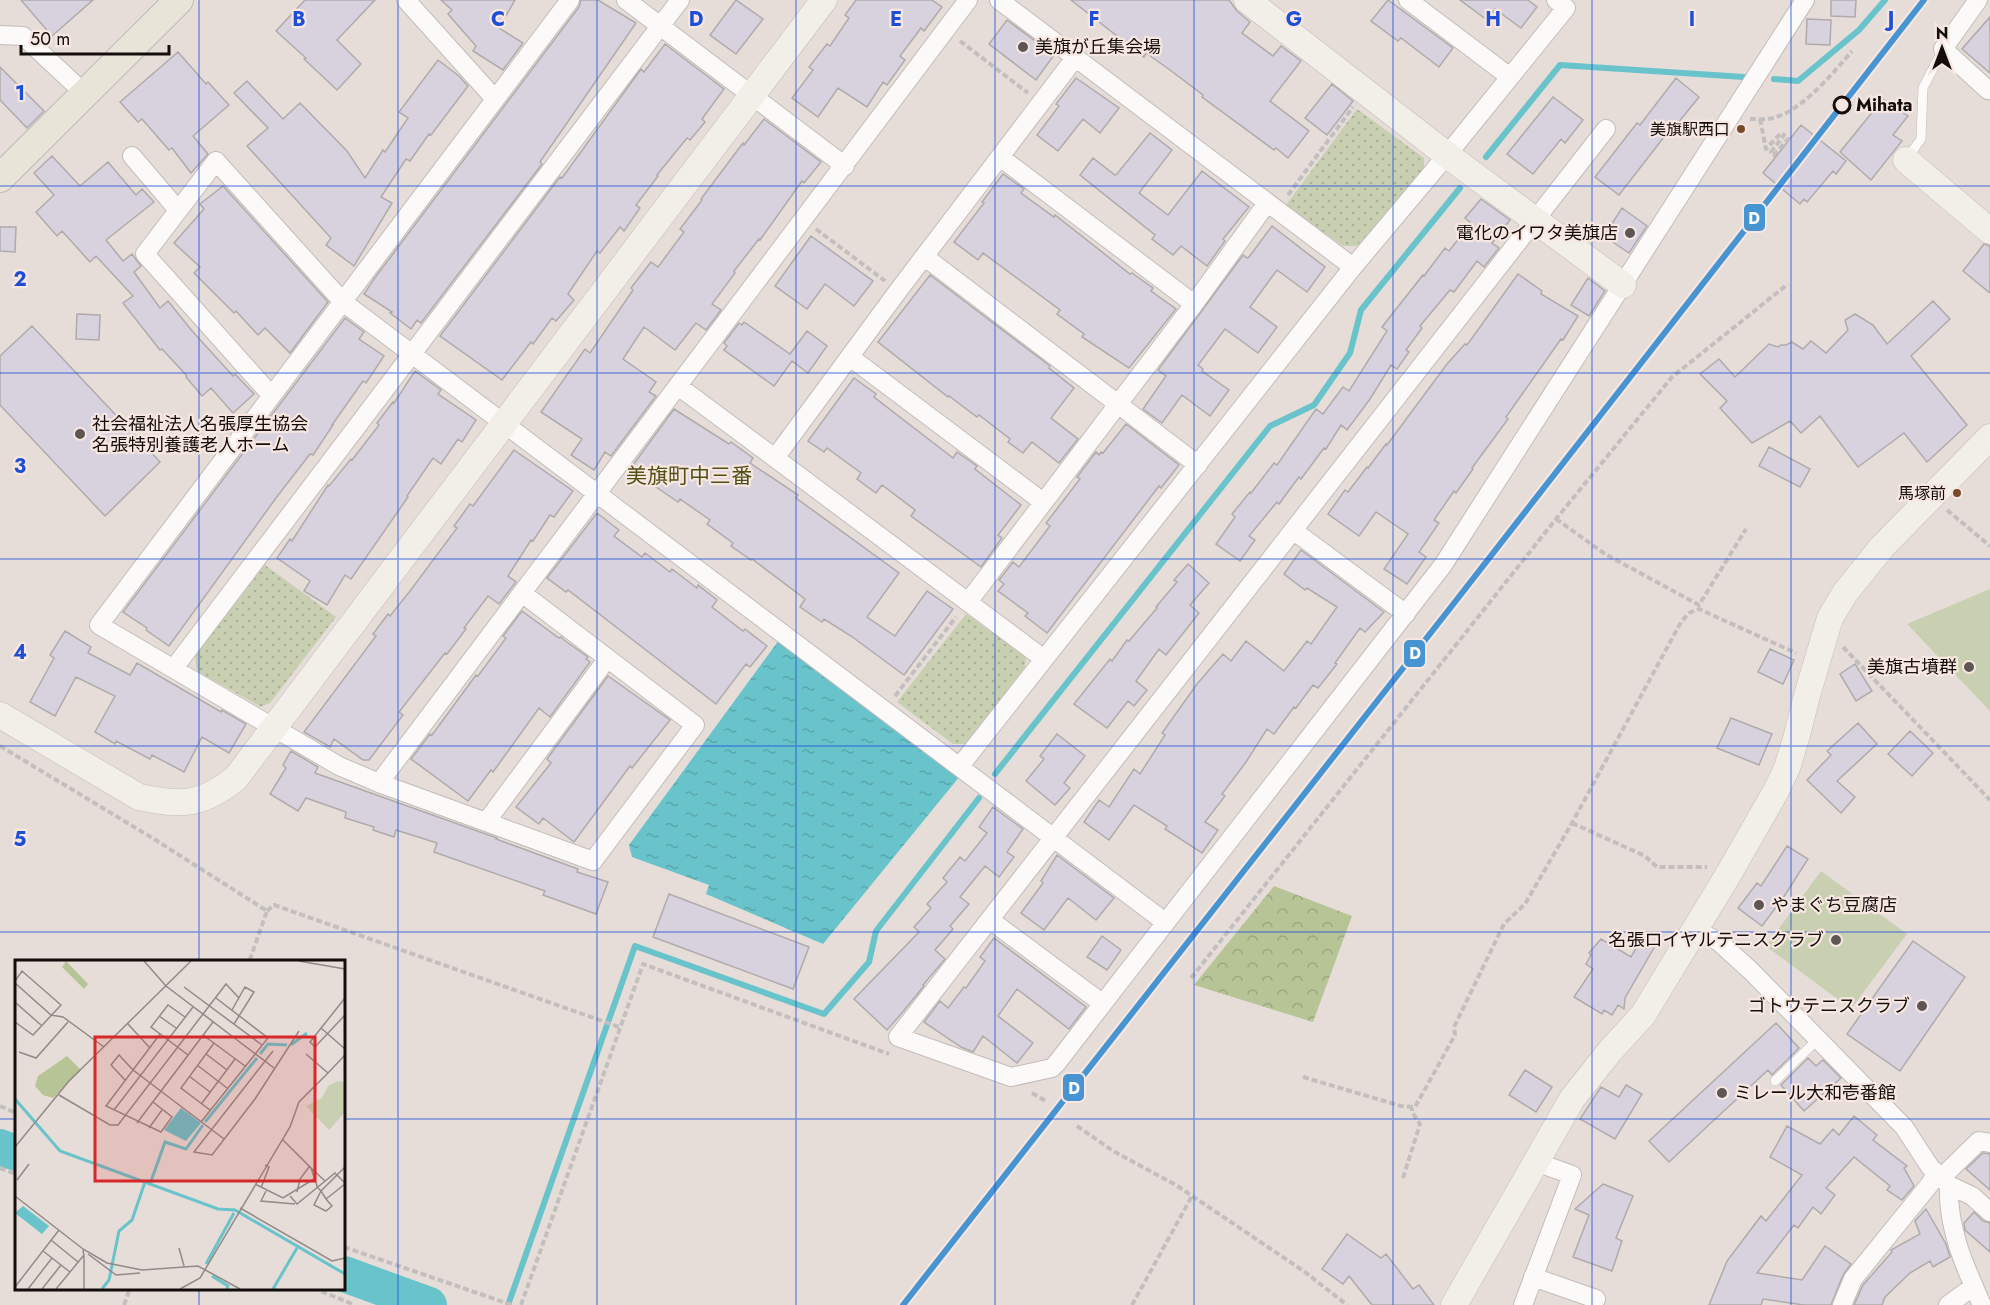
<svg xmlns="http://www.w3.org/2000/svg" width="1990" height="1305" viewBox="0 0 1990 1305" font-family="Jost,'Noto Sans JP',sans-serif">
<defs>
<pattern id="forest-crowns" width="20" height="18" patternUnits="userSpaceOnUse" patternTransform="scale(1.5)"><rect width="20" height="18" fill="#b7c496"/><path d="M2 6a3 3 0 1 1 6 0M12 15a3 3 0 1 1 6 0" fill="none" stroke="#9ca780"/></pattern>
<pattern id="park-dots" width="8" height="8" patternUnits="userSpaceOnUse" patternTransform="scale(1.5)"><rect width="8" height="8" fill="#c8d0b1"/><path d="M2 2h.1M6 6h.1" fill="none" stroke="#abb197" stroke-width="1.8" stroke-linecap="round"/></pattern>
<pattern id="water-ripples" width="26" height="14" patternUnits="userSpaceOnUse" patternTransform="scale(1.5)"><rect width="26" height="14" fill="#69c3ca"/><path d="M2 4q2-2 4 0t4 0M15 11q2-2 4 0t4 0" fill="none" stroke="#5aa6ac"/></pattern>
</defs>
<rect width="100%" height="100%" fill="#e6ddd9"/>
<path fill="#c8d0b1" d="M1990,589V711L1907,624Z
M1821,871L1907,934L1851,1009L1766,946Z"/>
<path fill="url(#forest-crowns)" d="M1274,886L1352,916L1313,1022L1194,985Z"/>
<path fill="url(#park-dots)" d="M1357,109L1424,158V171L1357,246H1343L1286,205Z
M265,565L336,617L270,703L261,707L197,671L195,655Z
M966,614L1026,657L1025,667L965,744H953L897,702Z"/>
<path fill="url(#water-ripples)" d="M779,640L960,776L823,944L706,894L709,885L632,857L629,845Z"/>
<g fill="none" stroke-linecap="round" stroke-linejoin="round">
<path stroke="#69c3ca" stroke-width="6" d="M1774,79L1798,81L1859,30L1885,0
M1486,157L1560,65L1744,77
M995,774L1270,426L1314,405L1350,353L1361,310L1460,188
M508,1305L635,946L824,1014L869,962L876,931L979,798"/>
<path stroke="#69c3ca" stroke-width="36" d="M0,1147L16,1153
M344,1274L429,1305"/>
</g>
<path fill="#d8d1de" stroke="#afabab" stroke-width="1.5" d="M21,0H93L52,36Z
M305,0H375L337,40L361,64L337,90L304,59L306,58L276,31Z
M441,0H515L499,28L523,43L503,70L473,51L476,46L448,14L452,10Z
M581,0H598L636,23L540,162L542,164L421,323L417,320L411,329L390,313L392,312L364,294L374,279L579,7Z
M736,0L763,19L736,54L710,35Z
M856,0H932L942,7L924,31L921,28L900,56L905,60L887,85L883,82L867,107L838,88L818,117L792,98L813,70L809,67L827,44L830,46L849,18L845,15Z
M1071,0H1229L1237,11L1250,22L1242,33L1273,56L1281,46L1301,61L1270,101L1309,131L1288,158L1276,148L1274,150L1202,97L1203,95L1170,70L1146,53L1144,57Z
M1388,0L1453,48L1439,67L1401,38L1398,41L1371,21Z
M1460,0H1528L1537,7L1521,28L1495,9L1487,20Z
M1831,0H1856L1855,17L1831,16Z
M1990,17V73L1962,49Z
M1807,19L1831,20L1830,45L1806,44Z
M1007,20L1054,55L1036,80L989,44Z
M665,44L724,89L702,119L705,122L690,140L687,138L657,175L658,176L636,205L640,208L624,231L620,227L600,253L597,251L568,294L574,300L556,321L552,318L533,344L531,342L502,380L440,336L560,177L562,178L641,69L644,72Z
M178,52L206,84L208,82L229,105L193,136L208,154L191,173L172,148L169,150L142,119L138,122L120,102Z
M438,60L459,76L468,86L431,135L429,134L410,161L406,159L381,197L392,203L354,266L326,245L331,238L247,146L268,128L234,93L247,81L283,119L300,103L347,151L365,178L383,150L385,152L408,118L399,112Z
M0,67L44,111L27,128L0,100Z
M1076,78L1119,108L1100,133L1083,119L1058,151L1037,135L1059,106L1056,104Z
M1676,78L1699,97L1673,129L1671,128L1619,195L1595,177L1637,123L1640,125Z
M1332,84L1353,101L1327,135L1305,118Z
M1553,97L1583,120L1565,143L1561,139L1533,174L1507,154Z
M1883,99L1908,116L1893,135L1902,141L1871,180L1840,152Z
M764,119L821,162L804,183L802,181L760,240L759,239L734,271L735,273L712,304L721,310L706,330L696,323L675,350L644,327L623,359L656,382L649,392L656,396L611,456L605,452L594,470L571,455L582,439L541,412L585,349L590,353L633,290L631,288L651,262L658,267L684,232L680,229L702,200L701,199L743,143L744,145Z
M1801,125L1846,161L1836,174L1833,171L1807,202L1804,199L1800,204L1763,173Z
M1150,133L1172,150L1139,193L1168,215L1202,171L1249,207L1223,239L1225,241L1207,266L1181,246L1173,255L1152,239L1155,235L1080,175L1093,158L1115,175L1117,174Z
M52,156L80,186L108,162L136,195L142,189L154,202L106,240L123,261L132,254L141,266L134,272L160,308L168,301L193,332L233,376L235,374L254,394L233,413L211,388L202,396L186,377L187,376L162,349L160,350L123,303L133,296L96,256L90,262L62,231L57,236L36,212L54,195L34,173Z
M1003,174L1024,189L1021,193L1054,217L1055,215L1130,274L1132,273L1153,288L1151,291L1176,309L1129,368L1082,337L1084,334L1057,314L1060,310L983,253L978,260L954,242L984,203L982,202Z
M223,186L328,302L290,353L265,328L258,335L236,311L234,313L194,273L200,267L174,243L204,209L200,204Z
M1481,199L1510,220L1492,243L1499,248L1484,267L1477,261L1454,292L1450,290L1420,326L1422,328L1406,350L1409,352L1397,369L1391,365L1370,399L1347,430L1341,425L1326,449L1324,448L1301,479L1299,477L1279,504L1277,502L1249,536L1255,540L1240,561L1216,544L1235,517L1232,514L1250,492L1251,493L1274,463L1277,465L1316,409L1323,414L1343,387L1349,391L1387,331L1382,327L1423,275L1424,276L1445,248L1449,251L1471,223L1465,218Z
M1622,208L1647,226L1629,253L1604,236Z
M1272,226L1325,267L1307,292L1277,270L1250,307L1277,327L1258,353L1225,329L1198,365L1203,369L1202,371L1229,390L1210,416L1182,395L1162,423L1143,409L1166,376L1158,370L1243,255L1247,258L1249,257Z
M0,227H16L15,252L0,251Z
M811,236L873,281L854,306L825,284L807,309L775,286Z
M1984,244L1990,246V293L1963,271Z
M1518,274L1542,291L1541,294L1578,316L1563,340L1561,339L1506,417L1508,419L1472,468L1473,469L1456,493L1454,491L1434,520L1439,523L1419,552L1426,557L1407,584L1384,569L1408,534L1376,512L1359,536L1328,514L1345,490L1348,492L1367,467L1368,468L1386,444L1387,445L1447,364L1465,344L1467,345Z
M930,275L1050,366L1049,368L1074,388L1051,418L1078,439L1059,463L1032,442L1023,453L1008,442L1010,439L979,415L977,417L949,396L948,397L878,342Z
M1588,278L1605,291L1589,316L1571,305Z
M1933,301L1950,319L1911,356L1967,425L1927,462L1904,433L1858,467L1820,416L1801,433L1790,421L1752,443L1720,408L1727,401L1700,374L1719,359L1735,377L1769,344L1778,347L1781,345H1786L1792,342L1803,349L1811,341L1826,353L1848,330L1845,320L1855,314L1873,325L1887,344Z
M77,314L100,315L99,340L76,339Z
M345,318L364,332L359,339L384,356L366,383L363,381L332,425H333L313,455L310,454L276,498L169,646L146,630L147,628L123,612Z
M744,322L790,354L807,331L827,346L808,373L792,361L774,386L724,350L727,346L724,343L739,323L742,325Z
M32,326L160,462L105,516L0,405V356Z
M415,371L441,390L438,394L476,420L462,442L458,439L441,464L433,458L407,496L408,497L351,579L345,575L327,605L304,591L310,581L277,558L290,539L292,541L328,485L329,486L351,459L352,460L379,425L377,423L393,402L394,403Z
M854,378L876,394L874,397L953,458L957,452L977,466L975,469L1021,505L998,535L1002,538L981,567L911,516L915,510L882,485L876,493L857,479L861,473L827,448L824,452L808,441Z
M674,409L729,444L731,442L753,458L750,463L798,495L796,498L899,573L867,617L895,636L927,591L953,609L904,675L851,636L824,619L822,622L800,607L805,599L752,559L751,560L731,546L733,543L707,524L710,520L680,499L678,502L630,469Z
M1126,424L1179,465L1161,488L1159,486L1047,633L1025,616L1028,613L998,591L1004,584L999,580L1013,562L1019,567L1050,526L1046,523L1080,479L1077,477L1096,452L1099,455L1101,452L1103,453Z
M1769,447L1810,469L1800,487L1759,466Z
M514,450L573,491L554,517L550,515L533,541L531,540L508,576L516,582L499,604L488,596L464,628L466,629L447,654L445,653L399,712L403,715L369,760H363L334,739L330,747L304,732L376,636L373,634L388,614L390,616L410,591L457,528L454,526L470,504L473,506Z
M597,513L619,530L614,536L642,557L645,553L670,572L672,569L697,588L698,585L717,600L712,607L743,631L745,629L767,646L750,667L746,664L716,704L568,590L566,592L547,578Z
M1301,550L1384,612L1365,632L1360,628L1335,663L1337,664L1318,688L1313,685L1296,708L1294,707L1274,734L1267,729L1246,762L1222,794L1225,796L1205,822L1218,830L1202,853L1165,829L1167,826L1134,805L1109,840L1084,822L1099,800L1109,807L1134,769L1140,774L1165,735L1162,733L1197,684L1223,654L1231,661L1246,641L1284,671L1307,641L1311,644L1337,607L1307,588L1305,590L1284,574Z
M1188,564L1209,583L1190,605L1199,613L1166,655L1159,649L1136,681L1147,690L1134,706L1128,701L1107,728L1074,704L1110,659L1112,661L1127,640L1129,641L1157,608L1156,607L1177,582L1174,580Z
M522,611L559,638L561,637L564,640L588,657L586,659L590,662L550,717L539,708L493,772L491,770L468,801L411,759L430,734L432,735L476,675L478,676L506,638L503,636Z
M65,631L91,647L88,653L130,675L137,663L221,712L222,710L246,724L229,753L202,737L184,772L152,755L150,759L116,741L115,744L95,732L115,696L76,677L55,716L30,702L54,658L50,655Z
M1770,649L1794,660L1783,684L1758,672Z
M1855,664L1872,691L1856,701L1840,674Z
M608,676L670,720L632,768L630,766L574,842L543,818L539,824L516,807L551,763L547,759Z
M1731,718L1772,734L1759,765L1717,748Z
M1858,723L1877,744L1837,781L1855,797L1841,813L1807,780L1831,755L1827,751Z
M1910,731L1933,753L1912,776L1888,754Z
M1057,734L1085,756L1064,783L1070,788L1055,805L1026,781L1044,759L1040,756Z
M291,751L318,767L315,773L497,838L496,839L578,869L577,872L608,882L596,914L543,895L545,891L434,852L437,843L396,830L394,837L373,830L374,827L345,818L346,812L306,798L298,811L270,794L286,768L283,765Z
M993,807L1023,829L1007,852L1014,857L999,877L985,866L960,897L969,904L950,926L953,929L935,950L945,959L923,985L924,986L901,1014L887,1030L854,999L919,932L914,927L931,908L927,904L947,882L943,878L960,857L965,861L987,833L979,827Z
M1787,846L1808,859L1785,895L1762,926L1738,908L1757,883L1761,886Z
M1057,855L1114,898L1096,920L1068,898L1044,930L1021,913L1043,883L1041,881Z
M669,894L809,947L793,989L653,937Z
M1102,936L1121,950L1107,970L1087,957Z
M994,938L1086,1007L1069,1029L1017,989L998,1016L1033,1043L1017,1063L983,1036L973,1052L961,1047L924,1022L940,1001L948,1008L964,987L966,988L985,961L980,957Z
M1642,938L1655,946L1625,998L1624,1009L1618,1005L1612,1015L1604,1010L1602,1014L1574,997L1593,969L1586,964L1591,955L1589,953L1601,939L1631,957Z
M1913,941L1965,977L1900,1071L1847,1034Z
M1776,1023L1799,1048L1772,1075L1768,1070L1669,1162L1649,1141Z
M1808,1058L1816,1066L1823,1060L1841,1078L1804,1111L1781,1085Z
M1525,1070L1552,1087L1536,1112L1509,1095Z
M1626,1085L1642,1094L1615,1139L1580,1119L1601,1087L1619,1097Z
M1854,1116L1877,1135L1873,1140L1907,1166L1904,1168L1914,1186L1902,1200L1887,1190L1890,1186L1854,1157L1826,1188L1835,1195L1821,1214L1813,1207L1798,1228L1794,1225L1757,1273L1802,1280L1825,1246L1851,1264L1843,1275L1831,1305H1804L1763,1299L1761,1305H1709L1727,1261L1761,1216L1766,1221L1802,1175L1770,1157L1787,1126L1820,1144L1833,1129L1839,1135Z
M1983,1153L1990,1154V1190L1966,1169Z
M1603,1184L1633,1196L1616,1238L1622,1241L1612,1271L1573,1257L1589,1215L1575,1209Z
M1926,1209L1946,1244L1950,1257L1933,1267L1930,1261L1910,1273L1885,1297L1882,1305H1854L1863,1285L1892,1252L1891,1250L1920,1234L1915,1221Z
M1974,1212L1983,1221L1990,1223V1252L1965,1230L1964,1223Z
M1347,1234L1381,1258L1386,1254L1413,1289L1419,1285L1434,1305H1372L1349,1276L1343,1284L1322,1269Z"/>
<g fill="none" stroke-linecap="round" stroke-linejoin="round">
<g stroke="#c3bcb9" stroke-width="10">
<path id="lane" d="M1906,160L1921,139L1923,88L1943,49
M1775,1081L1817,1040"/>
</g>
<g stroke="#c3bcb9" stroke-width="20">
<path id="street" d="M406,0L495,99
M626,0L845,166
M999,0L1353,267
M1408,0L1510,77
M1978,0L1943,49L1988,90L1990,89
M0,35L23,36L84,93
M1606,129L898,1037L1011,1077L1052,1068L1056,1064L1443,565L1805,0
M132,156L178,210
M1000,157L1194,304
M925,257L1198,465
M850,357L1043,502
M678,386L775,458
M271,395L145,254L216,161L343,302L1165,922
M1294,531L1406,614
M522,593L695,725L593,861L379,783L339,766L99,625L570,0
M968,602L1194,304L1267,203
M1044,659L775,458L898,291L1075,58
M174,668L680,0
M960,766L1353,267L1447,155L1566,8L1556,0
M379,783L968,0
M486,822L607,659
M990,920L1102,1003
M1694,929L1719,942L1751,971L1904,1127L1930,1167L1949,1185C1947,1228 1965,1267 1982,1305
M1941,1178L1979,1141L1990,1143
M1949,1185L1972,1196L1990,1212
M1533,1277L1596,1299
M1523,1305L1572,1175L1536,1162
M1842,1305L1853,1279L1930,1184L1936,1173
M1948,1305L1974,1286"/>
</g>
<g stroke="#c3bcb9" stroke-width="27">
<path id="secondary" d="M1247,0L1447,155L1623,285
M1906,160L1990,231
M0,715L139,797C182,806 201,806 236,778L824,0
M1454,1305L1572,1099L1610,1051L1643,1015L1728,875L1776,791L1787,768L1797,735L1808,692L1830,618L1845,593L1882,547L1990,437"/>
</g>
<g stroke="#bebab8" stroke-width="30">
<path id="primary" d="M0,178L179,0"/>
</g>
<path stroke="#c2bfbe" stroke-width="4" stroke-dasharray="6 3" stroke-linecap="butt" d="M960,41L1028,93
M1750,119C1757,119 1766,120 1773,118C1802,111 1833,73 1852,51
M1760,119L1766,149L1781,133L1784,135L1771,152L1774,155L1788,139L1789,140
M1288,195L1353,107
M816,229L885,281
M1947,510L1990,546
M1556,519L1605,554L1699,605L1746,529
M1843,647L1990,800
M895,696L956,617
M0,746L154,839L267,911L249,962
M1572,823L1645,856L1657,867H1707
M267,911L274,905L619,1027
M1191,978L1556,519L1672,377L1788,284
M1303,1077L1401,1106L1415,1107L1455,1035L1454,1027L1504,924L1525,904L1572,823L1681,622L1689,613L1699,609L1796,653
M1032,1093L1046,1101
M0,1106L16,1113
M1077,1126L1113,1151L1176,1185L1305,1272L1347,1305
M0,1168L16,1174
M1403,1178L1420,1124L1412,1112V1108
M344,1247L512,1305
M313,1288L355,1305
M124,1305L130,1288
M521,1305L643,964L889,1054
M1132,1305L1192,1196"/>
<use href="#lane" stroke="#fbfaf9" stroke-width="9"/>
<use href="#street" stroke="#fbfaf9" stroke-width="18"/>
<use href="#secondary" stroke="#f1efe8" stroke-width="26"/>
<use href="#primary" stroke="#e8e4d7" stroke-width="28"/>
<g stroke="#f8e7e1" stroke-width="10">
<path id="rail-1" d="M903,1305L1451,607L1924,0"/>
</g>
<use href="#rail-1" stroke="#4694d1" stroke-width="6"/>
</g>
<path fill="none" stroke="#1d4ed8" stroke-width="1.5" stroke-opacity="0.55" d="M199,0V962M398,0V1305M597,0V1305M796,0V1305M995,0V1305M1194,0V1305M1393,0V1305M1592,0V1305M1791,0V1305M0,186H1990M0,373H1990M0,559H1990M0,746H1990M0,932H1990M0,1119H16M344,1119H1990M199,1288V1305"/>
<g fill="#5d5654" stroke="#f8e7e1" stroke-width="2">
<circle cx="1023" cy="47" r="6"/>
<circle cx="1630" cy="233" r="6"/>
<circle cx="80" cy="434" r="6"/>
<circle cx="1969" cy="667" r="6"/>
<circle cx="1759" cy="905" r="6"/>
<circle cx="1836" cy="940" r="6"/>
<circle cx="1922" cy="1006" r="6"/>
<circle cx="1722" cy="1093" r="6"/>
</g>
<circle fill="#f8e7e1" stroke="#130d0c" stroke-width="3" cx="1842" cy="105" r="8"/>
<g fill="#7a4b2a" stroke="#f8e7e1" stroke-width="2">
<circle cx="1741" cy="129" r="5"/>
<circle cx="1957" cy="493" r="5"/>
</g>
<g text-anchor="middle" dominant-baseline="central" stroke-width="4.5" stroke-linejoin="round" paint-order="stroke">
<g font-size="16" fill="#130d0c" stroke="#f8e7e1" text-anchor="end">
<text x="1730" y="129">美旗駅西口</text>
<text x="1946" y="493">馬塚前</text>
</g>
<g font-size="18" fill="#130d0c" stroke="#f8e7e1" text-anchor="start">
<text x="1035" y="47">美旗が丘集会場</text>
<text x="1618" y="233" text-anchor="end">電化のイワタ美旗店</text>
<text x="92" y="424">社会福祉法人名張厚生協会<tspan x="92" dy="21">名張特別養護老人ホーム</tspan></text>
<text x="1957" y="667" text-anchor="end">美旗古墳群</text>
<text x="1771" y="905">やまぐち豆腐店</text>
<text x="1824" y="940" text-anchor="end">名張ロイヤルテニスクラブ</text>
<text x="1910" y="1006" text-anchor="end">ゴトウテニスクラブ</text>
<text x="1734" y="1093">ミレール大和壱番館</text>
</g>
<g font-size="18" font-weight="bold" fill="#130d0c" stroke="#f8e7e1" text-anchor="start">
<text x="1856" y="105">Mihata</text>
</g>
<g font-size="21" fill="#4f5116" stroke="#f8e7e1">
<text x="689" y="476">美旗町中三番</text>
</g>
</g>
<g transform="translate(15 960)">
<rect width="330" height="330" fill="#e6ddd9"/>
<path d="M323,121L330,122V152L314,170L291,146L307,138L313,126Z" fill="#c8d0b1"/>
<path d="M51,1L73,24L69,29L47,7ZM52,96L66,110L38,138L28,135L20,126L23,116Z" fill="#b7c496"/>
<path d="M166,148L186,163L171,181L149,170ZM8,246L34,266L27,274L0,253Z" fill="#69c3ca"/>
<path fill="none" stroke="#69c3ca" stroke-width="3" d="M276,85L292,73M245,94L253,84L272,85M0,139L45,191L203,249L220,250L330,314M190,162L242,98M135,224L150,182L171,189L188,165M191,304L219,253M197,316L213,326L212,329M87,329L94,320L104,271L117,260L130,222M258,329L282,288"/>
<path fill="none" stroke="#928a87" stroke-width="1.5" d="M129,1L151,26L259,108M284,1L330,9M0,21L7,11L46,45L18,75L0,62M0,23L36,55L48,57L89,87M169,27L247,85M330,38L295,82L300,87L330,55M1,43L26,65M217,50L230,27L239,32L219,64M144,56L161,68M170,57L153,45L136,67L173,95M113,64L135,88M306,68L330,89M188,75L230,106M258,91L179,192L197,195L240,139L284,71M4,92L21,98L53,62M191,94L212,110M291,94L313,113L330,95M182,105L212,128M174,116L195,132M110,120L96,105L104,95L118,110L209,179M44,135L95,165H103L211,24L224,38M138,142L157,157L146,172L91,146L145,74M187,143L220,99M99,150L178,47M195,150L166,128L199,83M186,162L253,78L201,38M122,163L198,62M134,168L147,150M268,180L296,208L302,226V227L306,231L311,239L317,246L311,251L299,245L306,231L330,207M0,187L54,121L176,1M296,208L310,221M2,220L14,204M240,224L268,238L299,219M246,228L254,207L250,205M251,231L246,241L280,244M282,232L285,219L294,207M0,236L68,289L92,303L127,310L183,306L225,329M275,236L282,244L320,213L330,223M311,239L330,224M225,248L317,301L330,298M36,280L63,302M164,288L169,306M28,291L55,312M73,294L101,315L125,313M0,327L44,270M13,329L37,298M27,329L46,305M41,329L69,295L68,290M69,329V296M165,329L185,318L275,167L284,142L313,113"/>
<path fill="#d62828" fill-opacity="0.15" stroke="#d62828" stroke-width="3" d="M80,77H300V221H80Z"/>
<rect width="330" height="330" fill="none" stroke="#130d0c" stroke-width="3"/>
</g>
<g font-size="20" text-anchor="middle" font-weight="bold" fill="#1d4ed8" stroke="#f8e7e1" stroke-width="4.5" stroke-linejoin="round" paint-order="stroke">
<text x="299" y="26">B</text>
<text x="498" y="26">C</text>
<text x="696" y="26">D</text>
<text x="896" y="26">E</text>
<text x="1094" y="26">F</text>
<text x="1294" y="26">G</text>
<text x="1493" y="26">H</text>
<text x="1692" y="26">I</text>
<text x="1891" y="26">J</text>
<text x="20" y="100">1</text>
<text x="20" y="286">2</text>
<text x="20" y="473">3</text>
<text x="20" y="659">4</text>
<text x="20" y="846">5</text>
</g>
<g stroke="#f8e7e1" stroke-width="2">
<rect x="1743" y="203" width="23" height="29" rx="6" fill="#4694d1"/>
<rect x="1403" y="639" width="23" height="29" rx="6" fill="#4694d1"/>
<rect x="1062" y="1073" width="23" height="29" rx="6" fill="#4694d1"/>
</g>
<g font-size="16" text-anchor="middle" font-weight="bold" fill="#fff">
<text x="1754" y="224">D</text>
<text x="1415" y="659">D</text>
<text x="1074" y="1094">D</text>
</g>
<g transform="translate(1942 48)" stroke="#f8e7e1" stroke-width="4.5" paint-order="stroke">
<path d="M0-4.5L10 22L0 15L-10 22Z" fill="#130d0c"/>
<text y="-9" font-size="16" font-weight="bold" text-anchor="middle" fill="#130d0c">N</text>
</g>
<path d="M21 45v9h148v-9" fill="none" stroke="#130d0c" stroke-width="3"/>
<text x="30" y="45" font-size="18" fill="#130d0c" stroke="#f8e7e1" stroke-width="4.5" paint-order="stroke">50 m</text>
</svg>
